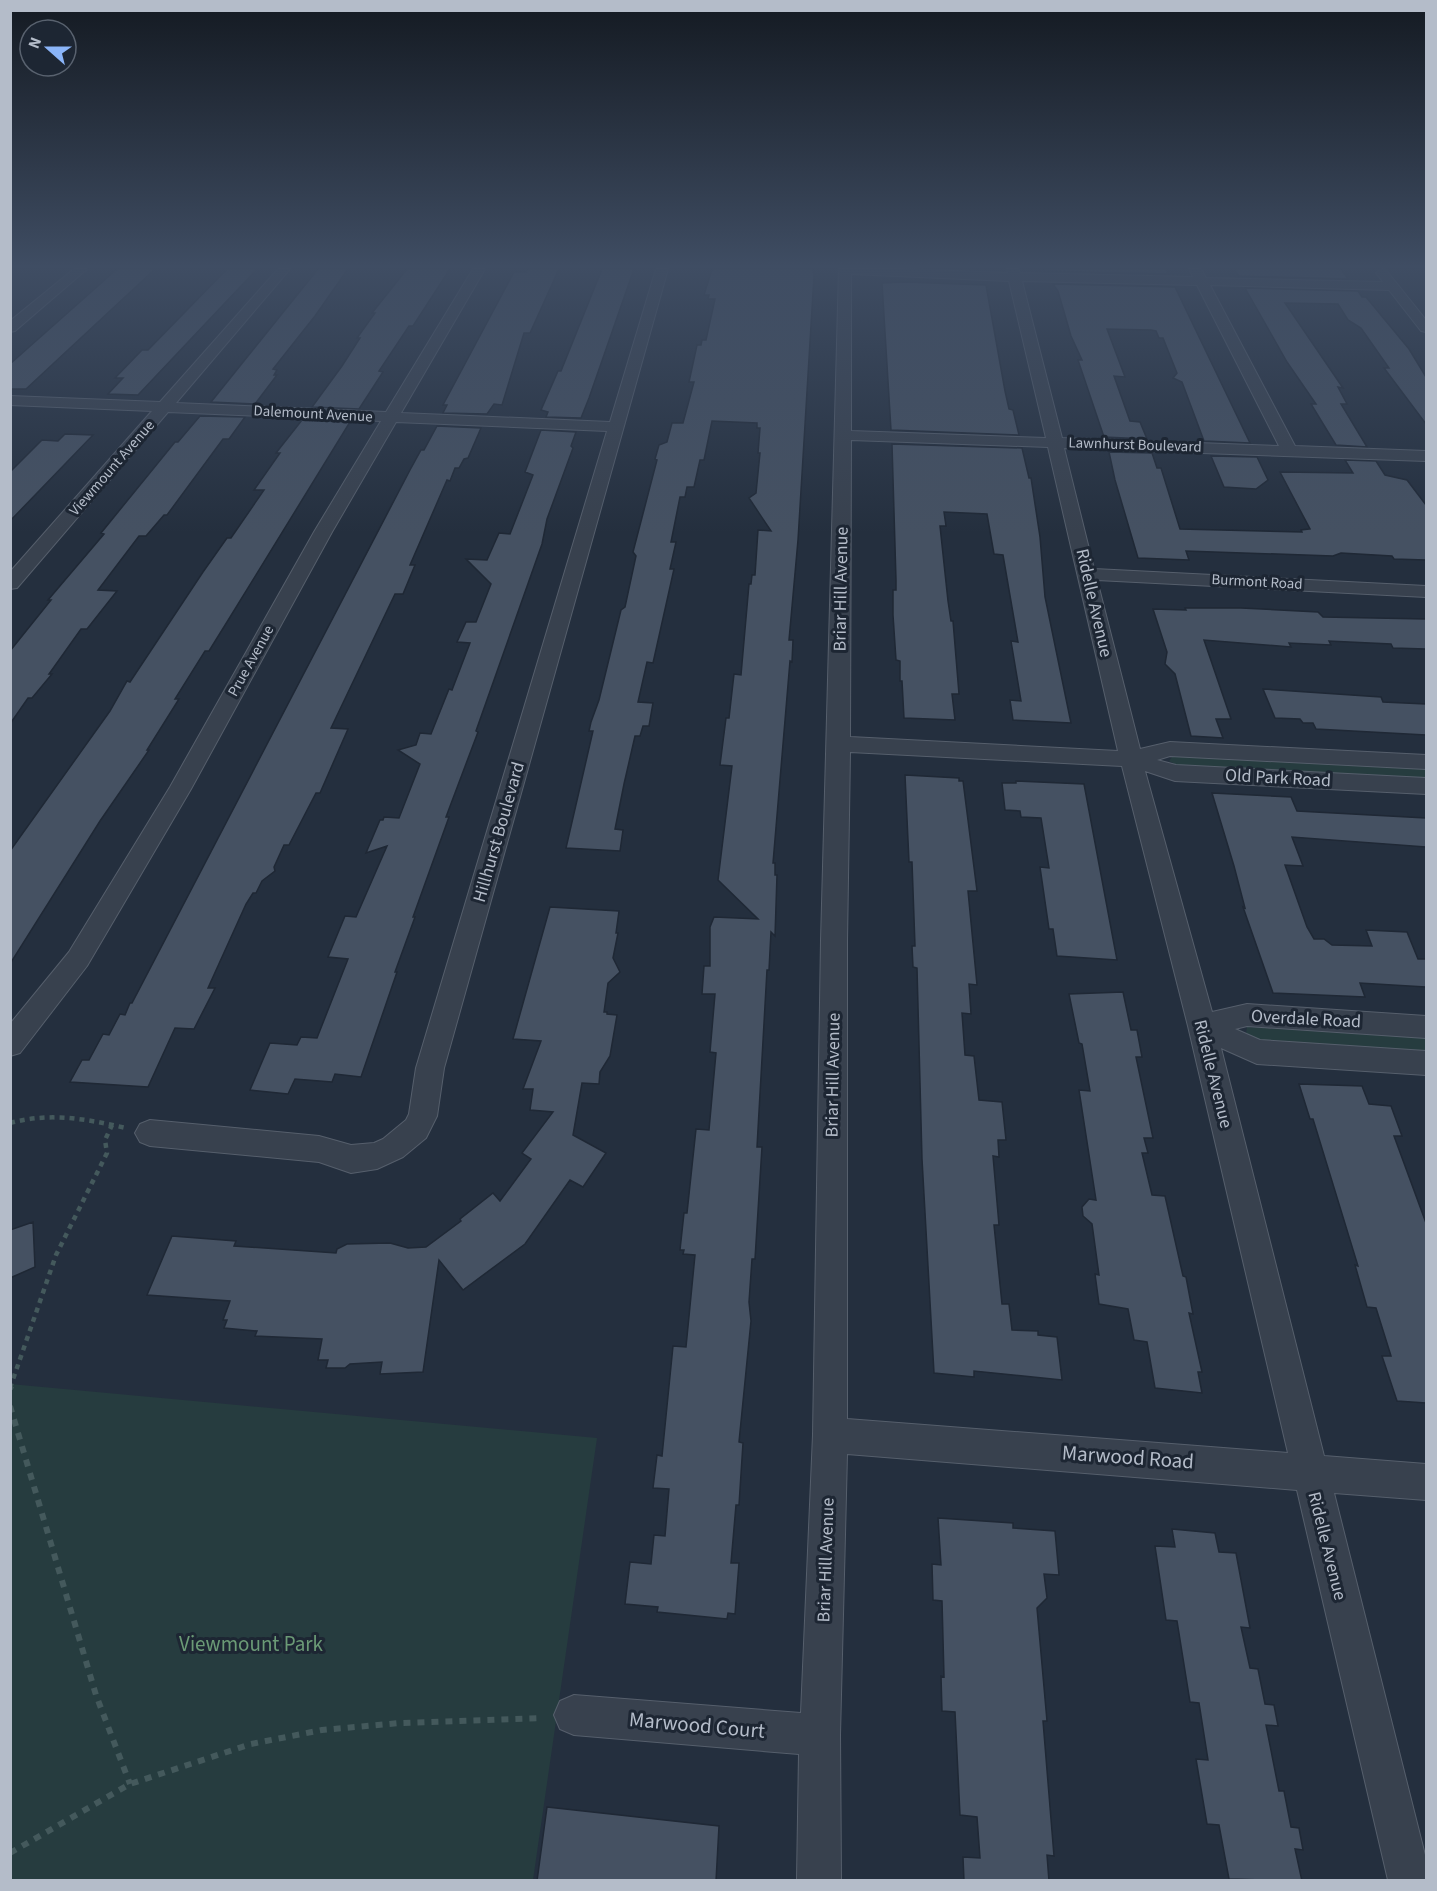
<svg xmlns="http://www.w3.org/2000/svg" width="1437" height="1891" viewBox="0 0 1437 1891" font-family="'Source Sans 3',sans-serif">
<rect width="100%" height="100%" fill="#242f3e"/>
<path fill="#263c3f" d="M1179,756L1426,769V779L1181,767L1169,761L1172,757Z
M1247,1027L1426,1038V1054L1259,1042L1252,1040L1246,1034Z
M10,1384L597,1438L533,1880H11Z"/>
<path fill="#455162" stroke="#1f2835" stroke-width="1.5" d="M117,269H155L26,389H10V364Z
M227,269H257L138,395L108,394L123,378H115L142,350H148Z
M318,269H348L315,316L273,369L277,370L274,375H277L255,404L211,402Z
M407,269H450L413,326H409L379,371L383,372L359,409L312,407L342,366L360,338H357L375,313H372Z
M528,269H559L530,333H524L502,405L494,404L487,414L443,413L447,405H443L514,272H526Z
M602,269H634L589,398L581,418L546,417L548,412L541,410L558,371H561Z
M712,269H813L814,276L798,540L789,640H793L792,662L790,661L773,863H775V875H777L775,936L771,932L769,970H767L757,1147H762L755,1259H752L749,1302L751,1321L739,1442L743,1443L739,1505H736L731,1563H739L735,1614L728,1613L727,1619L657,1612L658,1607L625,1604L630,1562L651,1564L654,1535L665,1536L669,1489L653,1488L657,1455L662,1456L673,1346L686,1347L695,1255L683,1254L684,1250H680L684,1213H687L696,1129L709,1130L716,1053L710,1052L715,994H702L704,966H710V927L714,917L758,919L718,880L732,766L720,765L726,718H729L734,674L741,675L749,584H751L752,575H755L758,530L771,531L749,498L756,493L760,453H758L760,428H757V423L712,421L704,460H700L694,487H687L685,497H680L671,542H676L670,569H674L653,663L647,662L638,702L653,703L649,726H643L640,736H635L624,784L615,829L623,830L620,851L566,848L593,731H589L591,722L599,700L621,610L625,607L636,556L633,552L657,460L655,459L659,445L667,442L672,423H683L694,382H689L697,345H701L702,340H706L715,299H708L709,295H704Z
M1042,269H1166L1168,274L1044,271Z
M1234,269H1341L1348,279L1239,276Z
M904,282L986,285L1005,391L1009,409L1013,410L1019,435L891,430L882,283Z
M1053,284L1175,287L1250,443L1204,441L1182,382L1173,378L1177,373L1163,338H1159L1156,331L1151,330L1107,329L1125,377L1114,376L1130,421L1140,422L1147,439L1104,437L1078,360H1082L1071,336L1058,291Z
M1245,288L1358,291L1362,297H1366L1409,349L1426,377V424L1384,368H1389L1361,328L1348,320L1338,304L1285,303L1343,388L1338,387L1347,404H1341L1367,447L1336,445L1311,404H1316L1287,362Z
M200,416L245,417L229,439H223L167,515H164L146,536H139L98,590L117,591L87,629H81L49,674H52L32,698H28L10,724V651L51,600H48L104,534L101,533L175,442H178Z
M302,420L350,422L227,622L209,651H205L175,699H179L147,750H149L100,821L10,964V851L110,711L127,681L130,682L203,572L227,538H231L264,490H254L280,453H276Z
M437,426L481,428L468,458L464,459L459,468H455L450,481L447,480L410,565H415L403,594H395L331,728L348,729L320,793H316L289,845H284L274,867L275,871L262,881L256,893H253L246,904L208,988H215L194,1029L175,1028L148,1087L70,1082L82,1060H89L103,1034L109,1035L120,1014L125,1015L130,1003H132L410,470L421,450H424Z
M541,430L576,432L571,446L573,448L547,519L542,544L476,731L478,732L446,817H449L413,917H415L395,972H397L361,1077L335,1074L332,1082L295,1079L288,1094L250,1090L270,1043L297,1045L301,1037L317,1038L348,959L328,957L345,916L356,917L387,846L366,853L380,820H383L384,817L399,818L420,764L398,750L416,745L420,733L431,734L449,689L452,690L470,643L457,642L466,622H476L491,584L466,559L487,560L499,533L510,534L533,475L525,472Z
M65,434L93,435L10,521V472L42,440L58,441Z
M892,444L1022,448L1029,478H1031L1040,537L1045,597L1071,723L1013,720L1010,700L1021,701L1011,641L1018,642L1003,555L994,554L987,514L944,512L946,526H940L948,601L951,621H953L959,694H952L955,720L904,718L902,681H900V661L896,660L893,615V590H896V580Z
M1109,452L1152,453L1157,468H1161L1180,529L1302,532L1301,530L1310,529L1280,472L1353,473L1345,460L1376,461L1385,475L1407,480L1426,505V560L1394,559L1392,556L1341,553L1333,556L1186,551L1189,560L1138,558L1115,480Z
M1211,456L1257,457L1268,480L1256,489L1224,487Z
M1185,608H1241L1318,612L1323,617L1426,619V649L1393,648L1391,644L1329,641L1331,645L1289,643L1291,647L1204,640L1231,719H1216L1223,738L1191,736L1175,674L1165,664L1167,652L1153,609L1186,610Z
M1263,689L1381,697L1383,702L1426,704V735L1316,729L1313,723H1303L1300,719L1275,718Z
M905,775L959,778V781H963L977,891H968L977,985L969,984L971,1014L962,1013L965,1055L974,1056L979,1100L1002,1102L1006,1140H998L999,1157L993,1156L999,1225H994L1002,1304H1009L1012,1330L1038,1331V1335L1057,1337L1062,1380L974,1371V1377L934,1373L922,1159L917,968L913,967L912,946H915L912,862H909Z
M1016,781L1084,784L1117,960L1057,956L1053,929H1049L1040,867L1049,868L1041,818L1021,817L1020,811L1005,810L1002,783H1016Z
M1212,793L1291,797L1297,811L1426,818V847L1292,837L1303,866L1285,865L1307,927L1314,939H1324L1332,945L1372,946L1366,930L1407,932L1418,959H1426V987L1360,983L1365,997L1273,993L1243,907L1245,908L1234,866Z
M550,907L619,911L616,933H618L613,958L620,972L608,983L604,1012H607V1014L617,1015L610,1056L600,1072L599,1084L582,1083L573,1135L606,1153L583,1187L570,1180L525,1244L463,1290L439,1260L423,1372L380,1374L382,1362L350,1364L345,1368H326L328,1360H318L322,1339L255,1336L257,1331L224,1328L227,1320H223L230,1301L147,1295L172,1236L236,1241L234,1246L336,1253L337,1249L347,1244L390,1243L408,1248L426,1247L461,1221L460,1219L493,1193L500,1201L531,1159L522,1153L553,1112L530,1110L533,1089H523L541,1041L513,1039Z
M1123,992L1131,1030H1137L1142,1057H1136L1153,1138H1144L1148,1153H1142L1152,1195L1165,1196L1183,1276L1186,1277L1193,1314L1189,1313L1202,1372H1198L1202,1393L1155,1388L1147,1342L1134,1340L1128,1309L1099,1304L1095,1274L1099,1275L1092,1224L1083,1216L1082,1207L1089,1199L1096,1200L1079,1090L1090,1091L1082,1044L1079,1043L1069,994Z
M1299,1084L1362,1086L1369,1104L1391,1106L1402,1136H1394L1426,1223V1403L1397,1401L1382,1356H1391L1376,1308L1367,1307L1355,1265L1358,1266L1313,1119H1310Z
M33,1222L35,1267L10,1278V1230Z
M938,1518L1013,1523V1528L1055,1531L1059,1575L1044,1574L1047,1598L1037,1608L1047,1721H1043L1054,1856L1047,1855L1049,1881H964L963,1857L980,1858L977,1817L960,1815L955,1712L942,1711L941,1676L944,1677L942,1601L933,1600L932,1564L941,1565Z
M1172,1529L1215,1533L1219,1552L1236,1553L1250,1628L1241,1627L1250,1668L1258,1669L1265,1704L1274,1705L1278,1726L1266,1725L1279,1791H1284L1291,1827L1299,1828L1303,1850L1295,1849L1302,1881L1229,1879L1219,1825L1207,1824L1196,1759L1208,1760L1199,1703L1190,1702L1177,1621L1166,1620L1155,1546L1175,1547Z
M547,1807L719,1826L716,1881H537Z"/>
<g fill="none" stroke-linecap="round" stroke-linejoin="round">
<g stroke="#565f6c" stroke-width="2">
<path id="minor" d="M74,269H87L15,331L10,332V321Z
M278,269H290L176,403L386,412L473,269H485L401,413L610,422L656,269H668L444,1068L437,1116L426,1138L403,1157L377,1169L351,1173L319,1162L150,1146L140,1142L135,1133L140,1124L150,1120L319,1136L351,1145L374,1143L383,1139L406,1120L409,1114L416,1068L607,431L396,422L332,532L191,789L87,966L20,1053L10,1056V1024L69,952L170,787L314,532L381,421L168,412L17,588L10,589V572L152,411L10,405V396L160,402Z
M839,269H901L1008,273L1007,269H1019L1020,273L1193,277L1189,269H1201L1206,278L1383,282L1376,273L1382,269L1386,270L1426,320V332L1421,331L1389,290L1210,285L1295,446L1426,451V461L1064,448L1094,569L1426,586V597L1097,580L1140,749L1170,742L1426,755V769L1170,756L1157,760L1176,765L1426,778V794L1175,781L1145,771L1212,1012L1247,1004L1426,1016V1038L1247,1026L1235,1029L1260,1040L1426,1051V1075L1257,1064L1221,1048L1324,1456L1426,1464V1500L1334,1493L1426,1859V1880H1388L1297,1490L847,1454L840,1735L841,1880H797L799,1754L574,1735L560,1729L554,1715L560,1701L574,1695L801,1713L813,1435L821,941ZM851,274L1009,281L1046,438L851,431ZM1022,281L1197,285L1279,446L1062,438ZM851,440L1048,447L1118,751L850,737ZM850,752L1122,766L1188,1026L1288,1453L847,1419V941Z"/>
</g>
<path stroke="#44595c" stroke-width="4.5" stroke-dasharray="5 5" stroke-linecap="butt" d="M10,1123C51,1112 86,1119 126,1128
M10,1388L56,1255L107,1153L105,1140L112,1125"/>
<path stroke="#44595c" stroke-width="6" stroke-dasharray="7 7" stroke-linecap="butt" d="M10,1389L11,1386
M10,1406L96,1695L130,1784
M10,1853L130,1784L251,1744L322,1730L400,1723L543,1718"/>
<use href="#minor" fill="#38414e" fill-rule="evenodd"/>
</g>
<linearGradient id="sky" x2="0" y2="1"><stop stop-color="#141a22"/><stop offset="0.5" stop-color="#3f4d63"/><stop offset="1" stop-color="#3f4d63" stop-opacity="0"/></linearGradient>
<rect width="1437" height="533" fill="url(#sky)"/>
<g text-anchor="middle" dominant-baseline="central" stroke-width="6" stroke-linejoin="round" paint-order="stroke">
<g font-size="15" fill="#b4bcc9" stroke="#1d2633">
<text transform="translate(313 414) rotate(3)">Dalemount Avenue</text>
<text transform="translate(1135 445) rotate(2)">Lawnhurst Boulevard</text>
<text transform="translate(112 468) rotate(-49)">Viewmount Avenue</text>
<text transform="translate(1257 582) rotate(3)">Burmont Road</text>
<text transform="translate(251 661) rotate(-61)">Prue Avenue</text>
</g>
<g font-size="18" fill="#b4bcc9" stroke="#1d2633">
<text transform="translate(841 589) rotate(-89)">Briar Hill Avenue</text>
<text transform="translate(1094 603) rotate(77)">Ridelle Avenue</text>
<text transform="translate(1278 778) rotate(3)">Old Park Road</text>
<text transform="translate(499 832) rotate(-74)">Hillhurst Boulevard</text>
<text transform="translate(1306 1019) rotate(3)">Overdale Road</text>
<text transform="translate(1213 1074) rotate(76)">Ridelle Avenue</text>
<text transform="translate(833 1075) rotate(-89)">Briar Hill Avenue</text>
<text transform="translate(1327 1546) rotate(76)">Ridelle Avenue</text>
<text transform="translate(826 1560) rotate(-88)">Briar Hill Avenue</text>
</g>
<g font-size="21" fill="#b4bcc9" stroke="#1d2633">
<text transform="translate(1128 1457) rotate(4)">Marwood Road</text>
<text transform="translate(697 1725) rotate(5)">Marwood Court</text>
</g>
<g font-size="21" fill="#6b9a76" stroke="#1d2633">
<text x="251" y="1644">Viewmount Park</text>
</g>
</g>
<rect width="1437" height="1891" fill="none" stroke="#b4bcc9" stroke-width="24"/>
<g transform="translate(48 48) rotate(291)"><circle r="28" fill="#1d2633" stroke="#59626f" stroke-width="1.5"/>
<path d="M0-4.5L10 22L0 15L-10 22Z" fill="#8ab4f8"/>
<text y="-9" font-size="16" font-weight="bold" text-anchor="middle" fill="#b4bcc9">N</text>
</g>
</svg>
